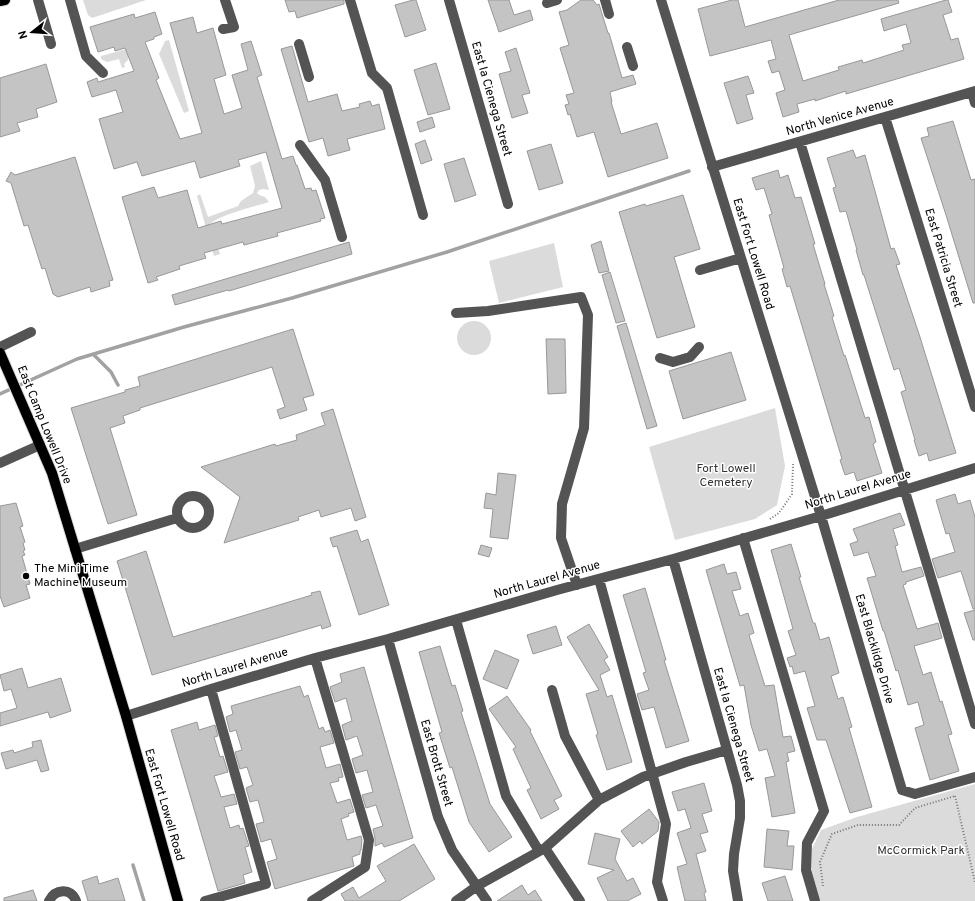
<svg xmlns="http://www.w3.org/2000/svg" width="975" height="901" viewBox="0 0 975 901" font-family="Overpass,sans-serif">
<rect width="100%" height="100%" fill="#fff"/>
<path fill="#dbdbdb" d="M83,0H146L92,18L88,15Z
M169,40L189,111L184,113L159,54L165,41Z
M127,49C130,55 130,59 124,64L125,67L122,68L119,59L107,62L101,59V56Z
M261,161L269,190L263,189L259,190L257,193L259,195L265,197L269,202C256,206 219,215 210,224L220,254L214,256L197,196L200,194L208,217L238,206L241,201L253,193L255,186L250,166Z
M554,243L563,287L499,303L489,261Z
M457 338a17 17 0 1 1 34 0a17 17 0 1 1-34 0Z
M775,408L785,466L777,505L755,519L675,540L649,447Z
M975,784V901H818L815,890L809,855L821,830L857,817Z"/>
<g fill="none" stroke-linecap="round" stroke-linejoin="round">
<path stroke="#a2a2a2" stroke-width="3.5" d="M93,354L111,372L118,385
M0,394L77,359L184,327L292,298L447,252L689,171
M133,865L144,901"/>
</g>
<path fill="#c4c4c4" stroke="#989898" d="M285,0H344V4L297,18L295,11L289,12Z
M413,0H416L426,30L405,37L395,5Z
M488,0H509L514,15L530,10L533,20L499,32Z
M581,0H593L597,5L599,4L608,33H609L622,78L633,75L636,84L610,92L612,102H611L621,134L657,123L668,158L608,177L594,132L577,137L570,114L568,115L565,105L569,104L566,95L574,93L560,48L569,45L559,12L567,10Z
M732,0H738L745,27L839,0H898L899,3L789,35L803,81L839,70L838,67L862,60L863,63L904,50L902,45L911,43L906,24L884,31L881,19L946,0H948L952,12L943,15L951,40L958,38L964,59L846,94V91L815,101V99L797,104L799,112L783,117L776,93L785,90L779,71L772,73L768,61L776,59L771,40L710,56L698,9Z
M155,12L162,34L154,37V39L145,42L159,78L156,80L180,139L202,133L170,23L193,17L197,33L213,28L226,75L214,79L224,114L242,108L232,75L248,70L241,44L251,41L262,75L257,77L282,159L293,156L296,165H297L305,189L311,188L312,191L316,190L325,218L320,219L321,221L277,233L278,236L244,245L243,242L204,253L206,258L179,266L180,269L156,277L158,280L148,283L122,197L154,187L158,198L187,190L198,228L221,221L222,224L282,208L266,152L238,160L240,166L200,178L195,161L142,176L137,162L114,169L99,119L123,112L116,90L92,97L87,82L97,78L98,82L134,71L125,48L115,51L114,47L98,52L90,27L134,14L135,18Z
M292,46L308,102L337,94L342,111L360,107L359,104L370,101L372,106L379,104L385,129L347,139L350,150L328,156L323,138L309,142L281,49Z
M516,48L530,93L522,95L528,113L512,118L499,74L511,71L505,52Z
M436,63L450,109L428,115L414,70Z
M46,64L57,102L36,109L38,117L17,123L20,131L0,137V78Z
M748,76L754,93L746,95L753,119L737,124L724,83Z
M432,117L435,127L420,132L417,122Z
M953,121L971,180L975,179V303H973L946,215L921,138L929,136L927,128Z
M425,140L432,160L421,164L415,144Z
M551,144L563,183L539,190L527,151Z
M853,150L856,158L865,155L891,249L894,248L900,264L896,265L919,334L956,453L929,461L927,453L919,456L914,440H915L901,392L906,390L899,368L894,370L864,275H863L856,250H857L846,211L840,212L833,188L836,187L827,158Z
M75,157L113,280L109,281L110,286L91,292L90,287L58,297L53,294L45,268L42,269L28,225L24,226L11,183L6,181L11,172L15,175Z
M464,158L476,195L455,202L444,164Z
M778,170L780,178L788,175L795,198L801,197L815,244H813L825,284H824L834,316L832,317L844,356L845,355L865,418L869,417L876,442L873,444L882,473L857,481L854,472L845,475L840,460L842,459L790,286L787,287L782,269L784,268L769,215L772,214L764,188L756,190L752,178Z
M683,195L700,249L674,257L695,327L657,338L619,212L645,204L646,206Z
M601,241L609,271L599,273L591,245Z
M349,242L352,254L229,291L228,290L175,305L172,295Z
M610,272L625,321L616,323L602,275Z
M626,323L657,426L647,429L617,326Z
M293,329L314,395L303,398L307,410L280,419L277,410L285,407L272,367L140,408V410L123,416L125,423L110,428L137,515L108,524L71,408L125,392V390L140,386L138,377Z
M546,339H565L566,393L548,394Z
M731,352L746,400L683,419L669,371Z
M333,409L366,517L355,521L351,508L321,517L319,510L298,517L299,520L224,543L240,497L201,467L275,444L276,446L297,440L296,435L325,425L321,413Z
M498,473L516,475L508,539L490,537L493,509L484,508L486,493L496,495Z
M955,494L958,504L970,500L975,517V609H973L961,571L938,578L932,559L955,552L949,533L946,534L936,500Z
M16,503L23,526L20,527L25,542L23,543L25,550L23,551L25,555L22,556L30,584L26,585L30,598L4,607L0,596V506Z
M900,513L905,525L893,529L898,545L895,546L902,572L921,567L924,576L906,582V584L903,585L917,629L938,623L942,638L914,646L923,675L931,672L940,702L942,701L952,734L948,735L959,771L930,780L915,728L924,725L918,702L908,705L898,670L896,671L884,631H883L867,578L876,576L868,552L854,556L850,544L858,541L853,529Z
M357,530L361,542L368,539L389,605L359,615L337,546L333,547L330,538Z
M791,544L801,577H799L813,623H815L820,640L829,637L839,673L831,676L838,699L843,697L852,727L849,728L872,807L850,813L826,740H817L807,708L815,706L805,671L794,674L792,666L790,667L787,658L796,655L788,631L793,629L771,550Z
M481,545L492,548L489,557L478,554Z
M146,551L173,637L312,595L311,593L320,591L331,626L322,629L321,625L152,675L117,561Z
M724,564L727,574L736,572L741,589L732,591L740,616L748,613L754,633L749,635L765,686L774,685L783,737L791,736L795,751L787,753L789,761L786,762L795,813L772,817L765,778L775,776L767,749L759,751L751,725L744,685L740,686L706,570Z
M645,588L666,660H664L689,741L666,748L654,707L642,710L637,694L649,690L643,673L646,672L623,595Z
M975,610V640H973L964,613Z
M589,624L608,657L604,660L610,670L600,675L607,697L612,695L632,762L607,770L596,735L598,734L586,694L599,690L567,637Z
M556,626L562,645L533,654L527,635Z
M440,646L452,686L455,685L463,711L461,712L490,804L512,837L489,852L469,822L452,767L450,768L439,733L442,732L419,652Z
M495,650L519,660L507,689L483,679Z
M364,667L413,838L384,847L382,843L375,846V838L373,829L383,826L376,805L366,808L362,795L373,792L367,770L356,773L352,759L363,755L357,736L346,740L342,725L352,721L346,698L335,702L330,687L342,682L340,674Z
M22,668L28,688L61,678L71,711L50,718L48,712L0,726V713L17,708L11,689L4,691L0,675Z
M300,686L304,697L308,695L319,729L323,727L325,732L330,730L334,743L320,747L326,768L340,764L343,777L338,778L339,781L330,783L337,803L350,799L354,812L348,814L349,816L341,819L347,840L361,836L362,840L361,850L360,851V854L352,857L354,866L275,889L267,862L277,859L271,839L261,842L256,824L264,822L258,800L250,802L246,788L253,785L247,767L240,769L235,752L242,750L236,730L230,732L226,717L233,714L231,706Z
M507,696L531,730L530,731L562,796L554,800L559,809L541,819L527,790L531,788L513,749L516,747L489,709Z
M197,722L199,730L215,725L218,736L214,737L220,757L223,756L228,772L214,776L221,797L234,794L237,804L224,807L230,828L239,825L240,829L243,828L249,846L245,847L252,872L243,875L245,883L218,891L171,730Z
M41,740L49,770L41,772L37,760L6,769L1,753L13,750L14,753L33,747L32,742Z
M704,783L712,811L702,814L708,832L700,834L706,851L696,854L706,892L704,893L706,901H685L677,867L687,864L677,833L691,828L685,809L678,811L672,792Z
M649,809L659,822L658,831L642,844L640,841L633,847L621,831Z
M767,829L789,831L787,846H794L792,870L764,867Z
M595,833L620,839L615,859L627,881L633,878L641,894L627,901H608L597,878L614,870L588,864Z
M414,844L435,879L399,901H345L341,894L353,887L359,898L386,881L377,866Z
M97,876L99,884L118,878L125,901H88L82,881Z
M785,876L793,901H768L762,883Z
M522,885L528,895L535,890L542,901H497Z
M33,890L37,901H4V898Z"/>
<g fill="none" stroke-linecap="round" stroke-linejoin="round">
<g stroke="#dbdbdb" stroke-width="12">
<path id="major" d="M0,1L5,0
M0,353L52,473L126,716L178,901"/>
</g>
<path stroke="#767676" stroke-width="2" stroke-dasharray="1 2" stroke-linecap="butt" d="M770,519L779,513L792,494L793,464
M955,796L975,882
M823,886L820,862L832,834L858,825H899L915,808L955,796"/>
<path stroke="#545454" stroke-width="10" d="M38,0L51,44
M70,0L86,56L103,73
M350,0L372,73L387,88L423,215
M449,0L508,204
M605,0L609,14
M661,0L821,516L902,790L915,794L975,777
M547,3L557,0
M223,29L234,27L225,0
M299,44L309,77
M627,47L633,66
M972,92L975,103
M885,117L975,407
M800,142L975,724
M300,145L325,180L342,237
M712,167L975,91
M700,270L741,258
M456,313L488,311L581,297L588,315L584,428L562,504L561,538L577,585
M0,347L31,332
M660,358L673,362L690,357L699,347
M0,463L40,445
M177 512a16 16 0 1 1 32 0a16 16 0 1 1-32 0Z
M743,538L824,811L807,843L806,870L815,901
M75,549L177,518
M673,559L737,785L740,801V818L734,854L733,871L738,901
M599,579L666,824L657,882L663,901
M456,620L506,796L539,851
M388,639L438,817L452,850L487,901
M552,690L565,736L599,800
M126,716L211,689L315,658L388,639L557,590L673,559L821,516L975,468
M545,848L580,901
M49,901C55,889 71,887 76,901
M205,901L266,884L211,689
M312,901L365,867L369,840L315,658
M456,901L477,886L545,848L599,800L643,777L686,762L727,750"/>
<use href="#major" stroke="#000" stroke-width="10"/>
</g>
<circle fill="#000" stroke="#fff" stroke-width="1.5" cx="26" cy="576" r="4"/>
<g text-anchor="middle" dominant-baseline="central" stroke-width="3" stroke-linejoin="round" paint-order="stroke">
<g font-size="12" fill="#000" stroke="#fff">
<text transform="translate(491 99) rotate(74)">East la Cienega Street</text>
<text transform="translate(840 117) rotate(-16)">North Venice Avenue</text>
<text transform="translate(753 254) rotate(73)">East Fort Lowell Road</text>
<text transform="translate(943 258) rotate(73)">East Patricia Street</text>
<text transform="translate(44 425) rotate(68)">East Camp Lowell Drive</text>
<text transform="translate(858 490) rotate(-17)">North Laurel Avenue</text>
<text transform="translate(547 580) rotate(-16)">North Laurel Avenue</text>
<text transform="translate(874 649) rotate(74)">East Blacklidge Drive</text>
<text transform="translate(235 668) rotate(-17)">North Laurel Avenue</text>
<text transform="translate(733 725) rotate(74)">East la Cienega Street</text>
<text transform="translate(436 763) rotate(74)">East Brott Street</text>
<text transform="translate(164 805) rotate(74)">East Fort Lowell Road</text>
</g>
<g font-size="12" fill="#323232" stroke="#fff">
<text x="726" y="469">Fort Lowell<tspan x="726" dy="14">Cemetery</tspan></text>
<text x="921" y="851">McCormick Park</text>
</g>
<g font-size="12" fill="#000" stroke="#fff" text-anchor="start">
<text x="34" y="569">The Mini Time<tspan x="34" dy="14">Machine Museum</tspan></text>
</g>
</g>
<g transform="translate(32 32) rotate(253)" stroke="#ffffff" stroke-width="3" paint-order="stroke">
<path d="M0-3L7 15L0 10L-7 15Z" fill="#000000"/>
<text y="-6" font-size="11" font-weight="bold" text-anchor="middle" fill="#000000">N</text>
</g>
</svg>
